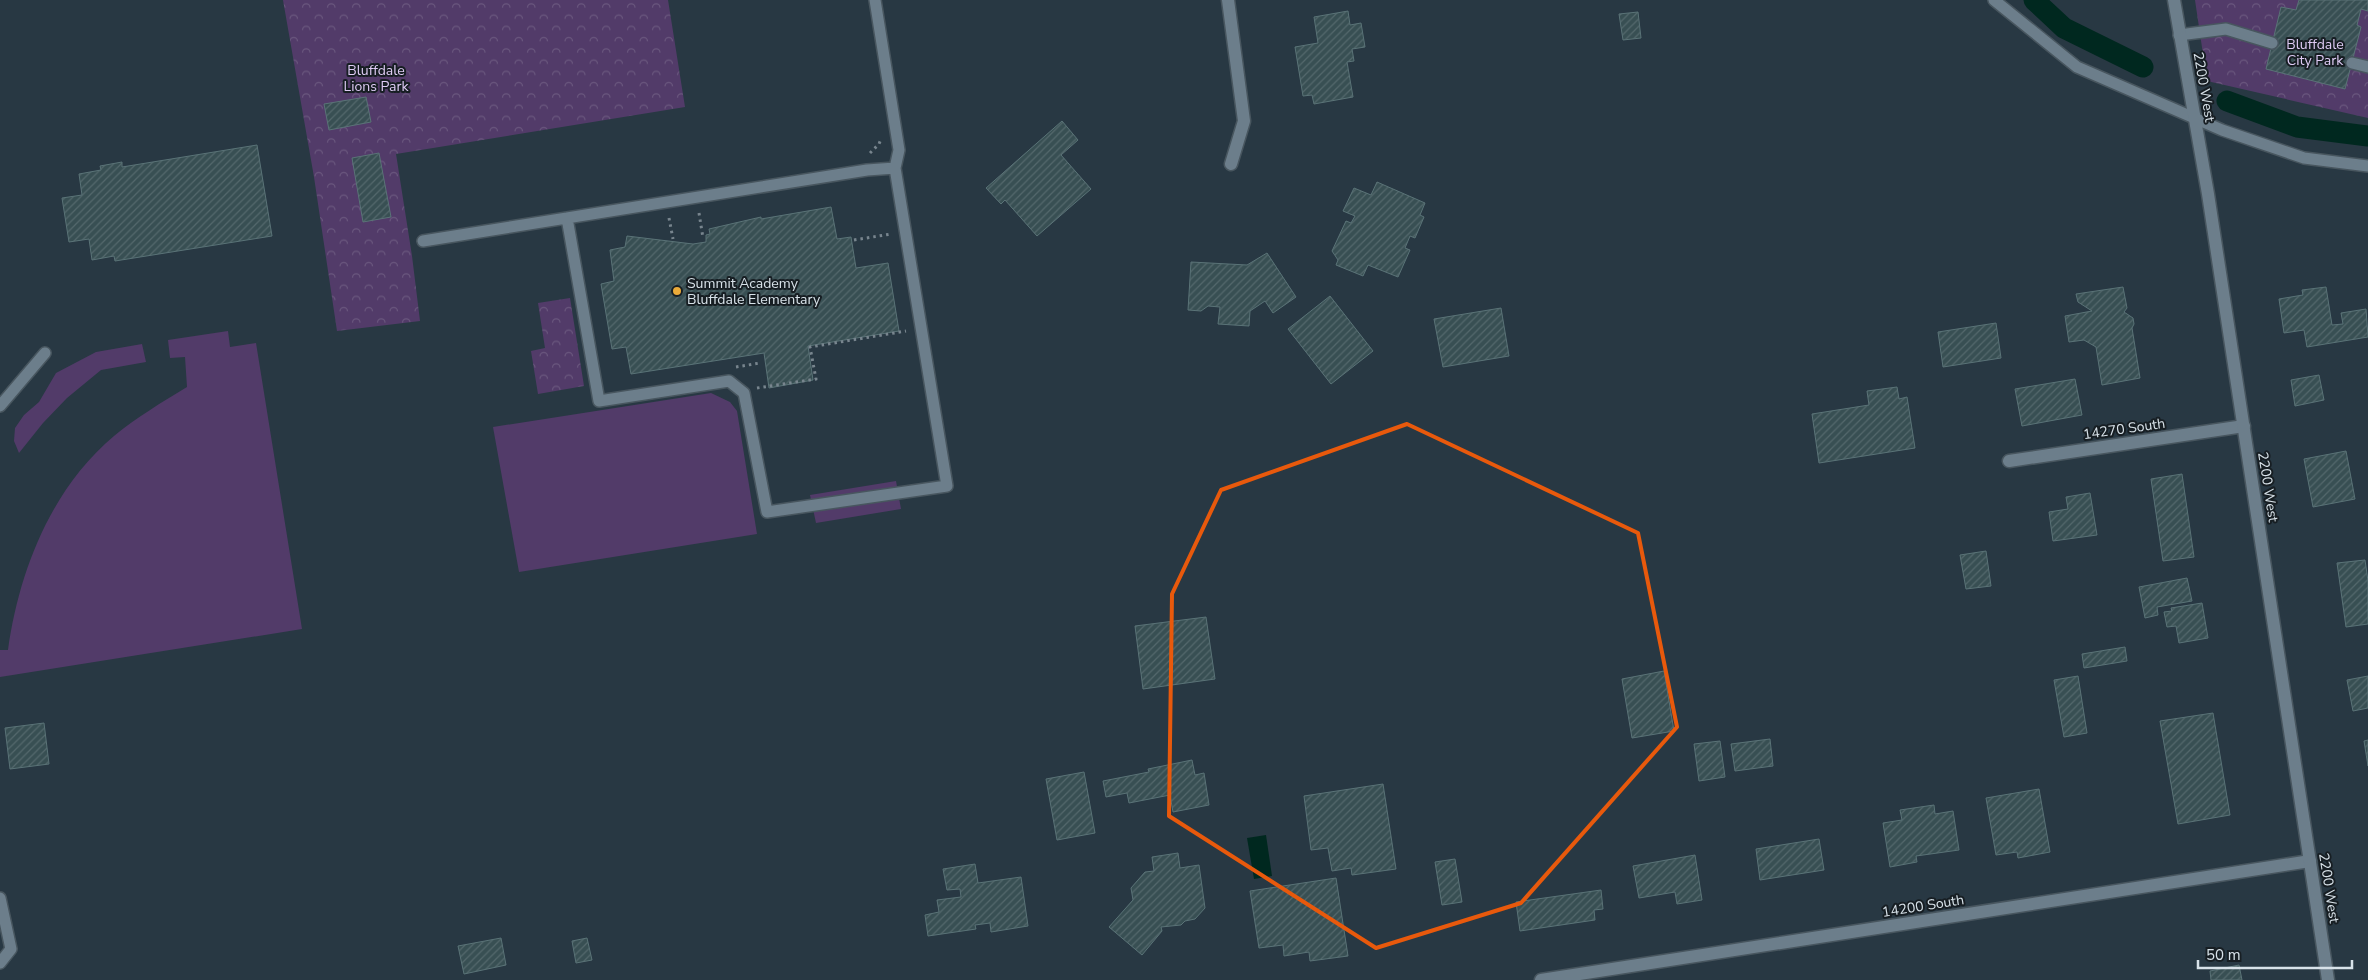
<svg xmlns="http://www.w3.org/2000/svg" width="2368" height="980" viewBox="0 0 2368 980" font-family="'Nunito Sans',sans-serif">
<defs>
<pattern id="park-crowns" width="20" height="18" patternUnits="userSpaceOnUse" patternTransform="scale(1.25)"><rect width="20" height="18" fill="#523b69"/><path d="M2 6a3 3 0 1 1 6 0M12 15a3 3 0 1 1 6 0" fill="none" stroke="#6a577e"/></pattern>
<pattern id="building-hatch" width="6" height="6" patternUnits="userSpaceOnUse" patternTransform="scale(1.25)"><rect width="6" height="6" fill="#384f53"/><path d="M-1 1l2-2M0 6l6-6M5 7l2-2" fill="none" stroke="#54686c"/></pattern>
</defs>
<rect width="100%" height="100%" fill="#283843"/>
<path fill="#523b69" d="M228,331L230,347L256,343L302,629L0,677V650H8C19,571 51,489 114,436C136,418 162,402 187,387L185,357L170,358L168,340Z
M142,344L146,362L101,370L67,398L43,423L19,453L14,441L15,428L24,415L39,402L56,373L96,352Z
M711,393L730,402L737,411L757,534L519,572L493,427Z
M896,481L901,509L816,523L810,495Z"/>
<path fill="url(#park-crowns)" d="M283,0H668L685,107L396,154L412,256L420,321L337,331L314,177Z
M2195,0H2368V118L2207,81Z
M570,298L584,386L538,394L531,351L545,348L538,303Z"/>
<path fill="#00281f" d="M1266,835L1272,876L1254,879L1247,838Z"/>
<g fill="none" stroke-linecap="round" stroke-linejoin="round">
<path stroke="#00281f" stroke-width="21" d="M2034,0L2064,28L2143,67
M2227,101L2297,127L2368,136"/>
</g>
<path fill="url(#building-hatch)" stroke="#5a7377" d="M2299,0H2368V11L2361,9L2357,25L2361,27L2345,89L2266,69L2281,7L2296,10Z
M1348,11L1350,25L1361,23L1365,47L1352,49L1354,61L1347,62L1353,97L1314,104L1312,95L1303,96L1295,47L1318,43L1314,17Z
M1638,12L1641,38L1623,40L1619,14Z
M366,97L371,122L329,130L324,104Z
M1062,121L1078,140L1061,155L1091,189L1037,236L1005,200L1001,204L986,188Z
M257,145L272,236L115,261L114,256L92,260L89,239L69,242L62,198L82,195L79,174L101,170L100,166L122,162V167Z
M379,153L391,217L363,222L352,158Z
M1377,182L1425,203L1420,215L1424,217L1415,238L1410,236L1405,248L1410,250L1398,277L1368,265L1363,276L1336,265L1338,260L1332,251L1346,221L1351,223L1355,216L1343,211L1354,188L1371,195Z
M831,207L837,239L851,237L856,268L888,263L899,331L808,346L813,380L769,388L764,353L631,374L626,347L612,349L601,284L614,281L610,250L625,247L627,236L693,244L706,242V235L710,234L709,229L761,217V219Z
M1267,253L1296,297L1273,313L1265,301L1250,311L1249,326L1218,324L1220,307L1208,306L1201,311L1188,310L1191,262L1247,265Z
M2123,287L2127,308L2124,312L2133,318L2134,324L2132,328L2140,378L2102,385L2096,347L2084,340L2069,342L2065,316L2092,311L2078,302L2076,294Z
M2326,287L2332,325L2343,324L2341,313L2366,309L2368,337L2307,347L2304,330L2284,333L2279,299L2303,295L2302,290Z
M1330,296L1373,351L1331,384L1288,329Z
M1501,308L1509,356L1443,367L1434,319Z
M1996,323L2001,358L1943,367L1938,332Z
M2319,375L2324,400L2295,406L2291,380Z
M2075,379L2082,415L2022,426L2015,389Z
M1897,387L1899,399L1907,397L1915,448L1819,463L1812,414L1869,405L1867,391Z
M2346,451L2355,499L2313,507L2304,459Z
M2182,474L2194,557L2163,561L2151,479Z
M2090,493L2097,535L2053,541L2049,512L2068,509L2066,497Z
M1986,551L1991,586L1966,589L1960,555Z
M2365,560L2368,581V624L2346,627L2337,563Z
M2187,578L2192,601L2157,607L2158,615L2145,618L2139,587Z
M2202,603L2208,638L2179,643L2176,626L2167,627L2164,612L2172,611L2171,608Z
M1206,617L1215,679L1143,689L1135,626Z
M2125,647L2127,661L2084,668L2082,654Z
M1664,671L1674,731L1632,738L1622,679Z
M2078,676L2087,733L2064,737L2054,680Z
M2368,676V708L2353,711L2347,680Z
M2213,713L2230,815L2178,824L2160,721Z
M44,723L49,764L10,769L5,728Z
M1770,739L1773,766L1735,771L1731,744Z
M2368,740V766L2364,741Z
M1720,741L1725,777L1699,781L1694,744Z
M1192,760L1195,775L1204,773L1209,805L1173,812L1170,795L1129,803L1127,793L1106,797L1103,781L1149,772L1148,769Z
M1084,772L1095,833L1057,840L1046,779Z
M1383,784L1396,869L1352,875L1351,868L1332,871L1328,848L1311,850L1304,796Z
M2039,789L2050,852L2018,858L2017,852L1996,855L1986,798Z
M1934,805L1935,814L1953,811L1959,850L1916,856L1917,862L1890,867L1883,823L1902,820L1900,810Z
M1819,839L1824,870L1760,880L1756,849Z
M1178,853L1180,868L1199,865L1205,908L1195,919L1185,921L1181,925L1161,927L1162,931L1142,955L1109,927L1133,900L1131,888L1145,872L1154,871L1152,857Z
M1695,855L1702,900L1677,904L1675,892L1639,898L1633,866Z
M1455,859L1462,902L1442,905L1435,862Z
M975,864L978,883L1021,877L1028,926L991,932L990,923L975,925L976,929L928,936L925,915L939,912L937,900L961,897L960,889L947,890L943,869Z
M1336,878L1348,956L1310,961L1309,952L1284,956L1283,945L1259,948L1250,891Z
M1601,890L1603,909L1594,910L1595,920L1520,931L1516,902Z
M501,938L506,965L464,974L458,946Z
M587,938L592,960L576,963L572,941Z
M2239,965L2242,980H2211L2210,971Z"/>
<g fill="none" stroke-linecap="round" stroke-linejoin="round">
<g stroke="#48565f" stroke-width="14">
<path id="service" d="M1994,0L2077,67L2222,130L2304,158L2368,166
M2179,35L2226,29L2272,43
M2352,63L2368,67
M567,218L599,401L729,381L744,393L767,512L947,486L895,168L899,150L875,0
M423,241L867,170L895,168
M0,406L45,353
M0,898L11,949L0,963"/>
</g>
<g stroke="#48565f" stroke-width="15">
<path id="minor" d="M1228,0L1244,121L1231,164
M2009,461L2244,426
M1541,980L2310,861"/>
</g>
<g stroke="#48565f" stroke-width="15">
<path id="tertiary" d="M2174,0L2208,194L2328,980"/>
</g>
<path stroke="#78858e" stroke-width="3" stroke-dasharray="2.5 4" stroke-linecap="butt" d="M870,153L879,144L881,139
M699,213L703,238
M669,218L673,239
M854,240L891,234
M736,367L760,363
M757,388L816,379L810,347L906,331"/>
<use href="#service" stroke="#6c7e8b" stroke-width="11"/>
<use href="#minor" stroke="#6c7e8b" stroke-width="12"/>
<use href="#tertiary" stroke="#6c7e8b" stroke-width="12"/>
</g>
<path fill="none" stroke="#e8590c" stroke-width="4" stroke-linejoin="round" d="M1407,424L1638,533L1677,727L1521,903L1376,948L1169,816L1172,594L1221,490Z"/>
<circle fill="#ebaa39" stroke="#171e23" stroke-width="2" cx="677" cy="291" r="5"/>
<g text-anchor="middle" dominant-baseline="central" stroke-width="4" stroke-linejoin="round" paint-order="stroke">
<g font-size="14" fill="#decbf4" stroke="#171e23">
<text x="2315" y="44">Bluffdale<tspan x="2315" dy="16">City Park</tspan></text>
<text x="376" y="70">Bluffdale<tspan x="376" dy="16">Lions Park</tspan></text>
</g>
<g font-size="14" fill="#d8e2e9" stroke="#171e23">
<text transform="translate(2204 87) rotate(80)">2200 West</text>
<text transform="translate(2124 429) rotate(-8)">14270 South</text>
<text transform="translate(2268 487) rotate(81)">2200 West</text>
<text transform="translate(2329 888) rotate(81)">2200 West</text>
<text transform="translate(1923 906) rotate(-9)">14200 South</text>
</g>
<g font-size="14" fill="#d8e2e9" stroke="#171e23" text-anchor="start">
<text x="687" y="283">Summit Academy<tspan x="687" dy="16">Bluffdale Elementary</tspan></text>
</g>
</g>
<path d="M2198 960v8h154v-8" fill="none" stroke="#d8e2e9" stroke-width="2.5"/>
<text x="2206" y="960" font-size="15" fill="#d8e2e9" stroke="#171e23" stroke-width="4" paint-order="stroke">50 m</text>
</svg>
